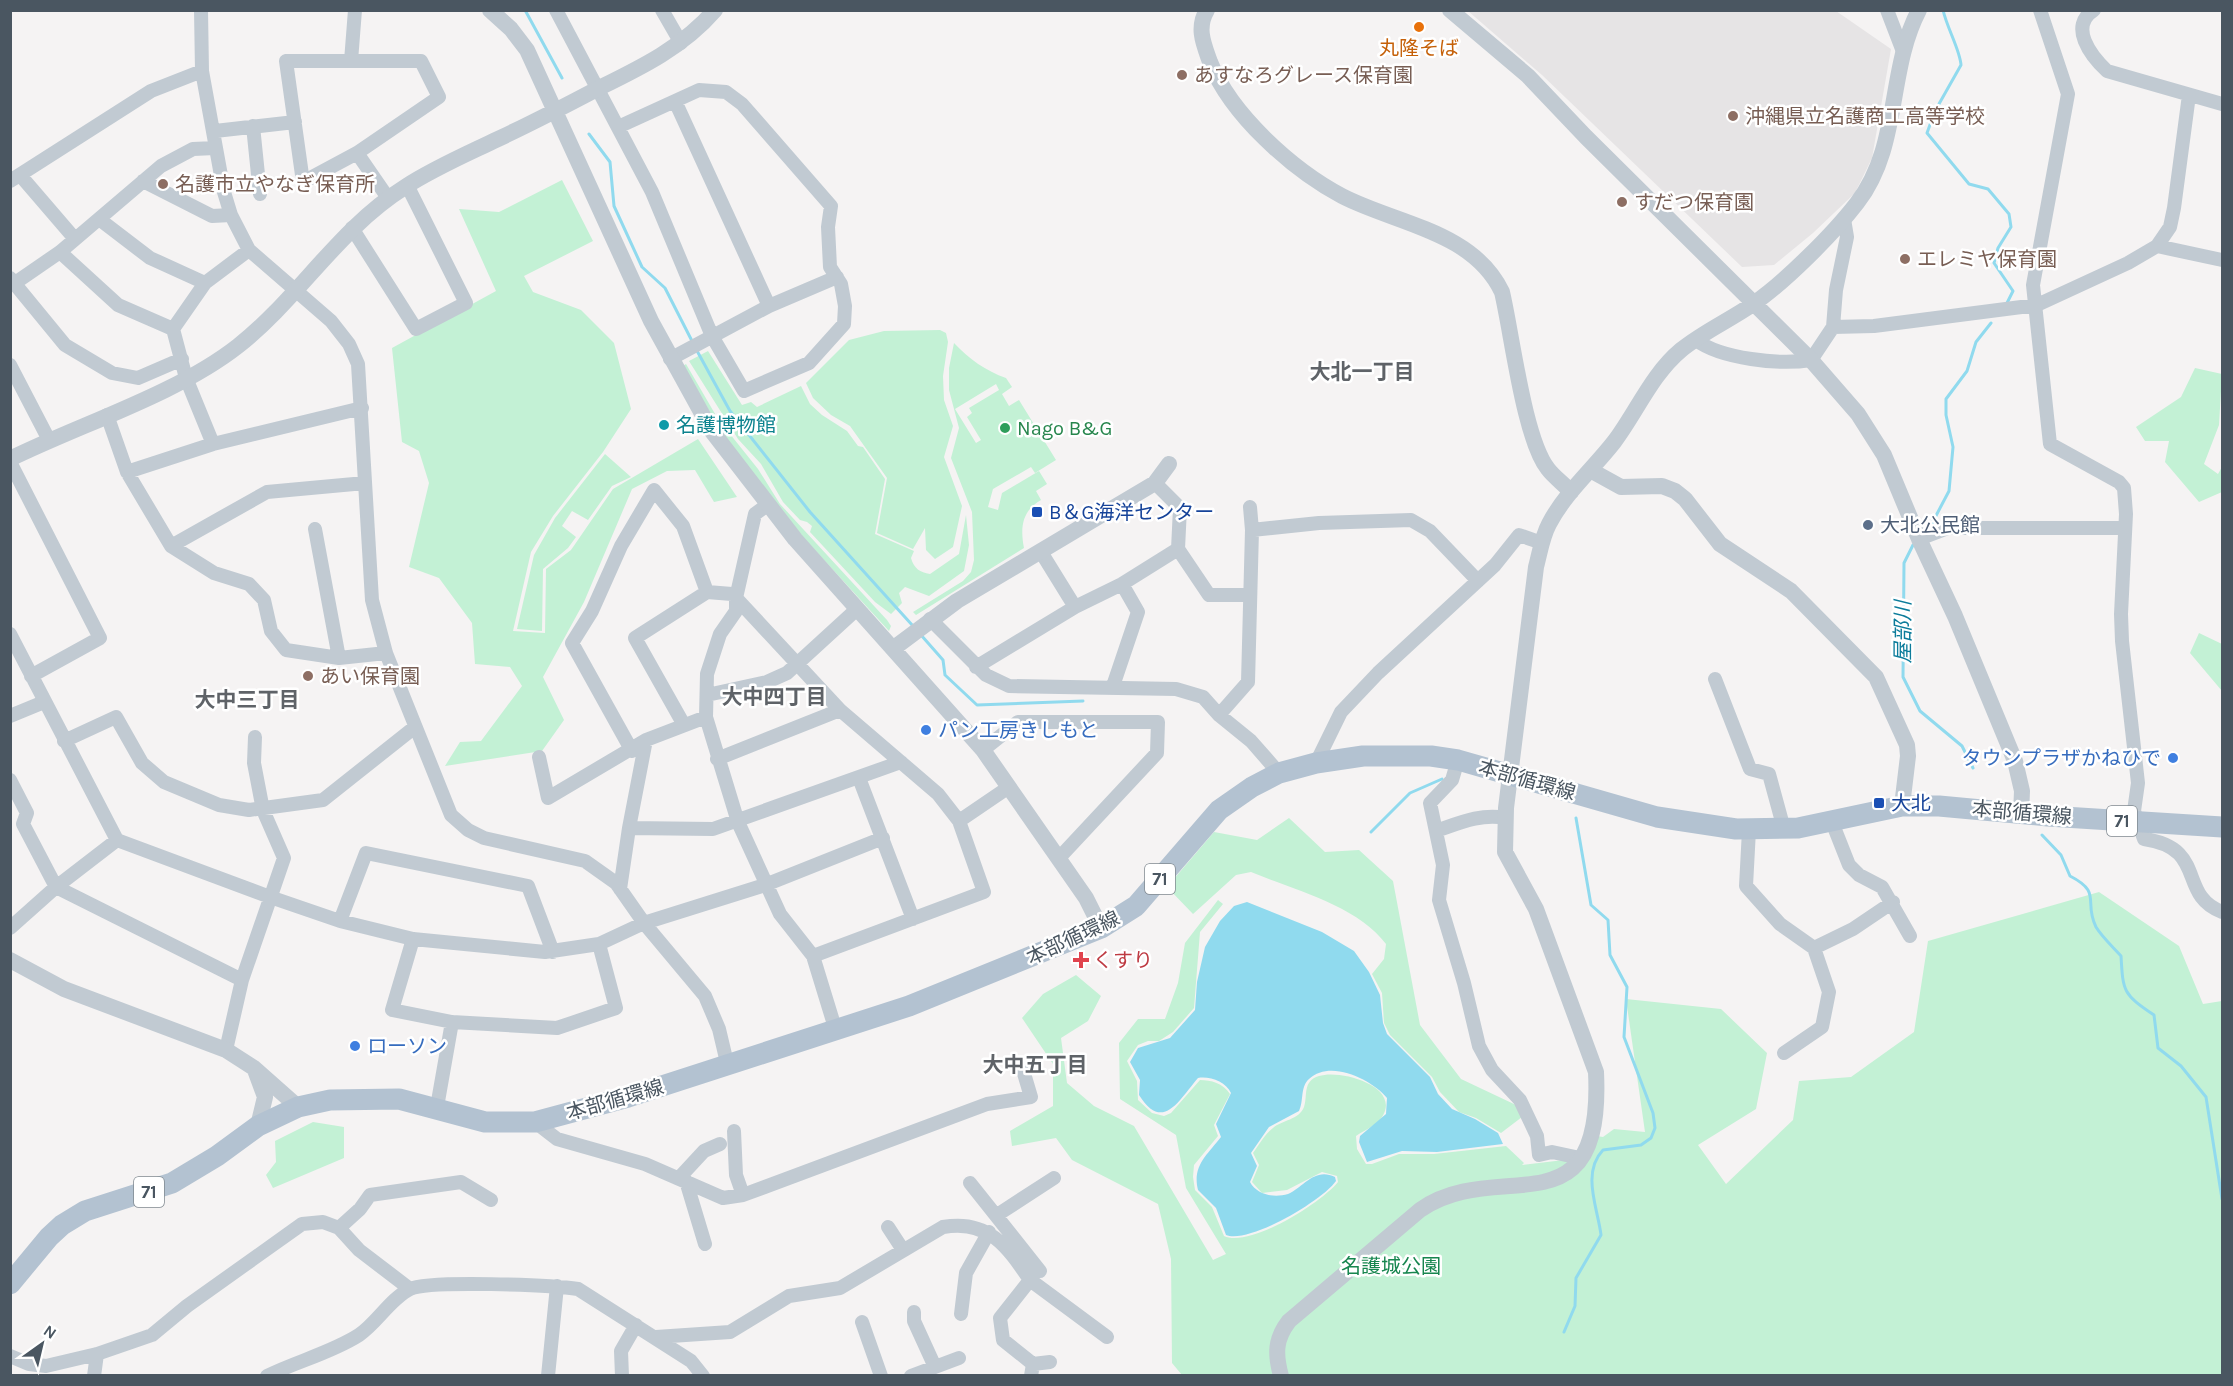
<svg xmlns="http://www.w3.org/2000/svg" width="2233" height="1386" viewBox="0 0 2233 1386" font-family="Karla,'Noto Sans JP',sans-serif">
<rect width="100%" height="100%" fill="#f5f3f3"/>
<path fill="#e6e4e5" d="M1468,11H1836L1891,49L1872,158L1855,193L1813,233L1774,265L1742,267L1542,75Z"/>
<path fill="#c3f1d5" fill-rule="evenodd" d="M562,180L593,241L524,276L533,292L581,310L614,343L631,409L603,452L553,516L531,552L513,631L545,633L546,569L571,550L613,489L698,439L737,497L714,502L695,470L667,471L632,489L584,602L543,677L564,720L542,751L445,766L460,742L481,741L522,686L510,667L475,664L472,623L439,578L409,567L429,483L419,451L402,442L392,348L496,291L459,209L499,212Z
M940,330L946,333L948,342L943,376L944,400L953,426L944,457L962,506L953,547L935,559L926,550L925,528L913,549L877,533L887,478L850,426L831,415L813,398L806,383L849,340L884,331Z
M954,343C969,359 986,371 1006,378L1012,387L1002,394L1009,406L1019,400L1056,460L1035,473L1031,467L993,489L988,507L998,510L1002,493L1039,471L1047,484L1036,491L1041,500C1022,511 1020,527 1024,548L916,615L913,612L963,581L971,572L974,560L972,512L951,458L959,428L949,390V368ZM996,384L999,390L969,408L972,413L967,417L981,440L976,443L955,409Z
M708,351L742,405L751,402L757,407L801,386L810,404L822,415L847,431L858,446L863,447L885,479L875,534L914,551L911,558C914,569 920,572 930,574L959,554L966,515L969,545L964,571L929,596L905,587L899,593L902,603L891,614L875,602L810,532L812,526L807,522L800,520L783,502L761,464L738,439L689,361Z
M686,364L718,419L758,469L780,504L887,620L891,626L889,631L803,537L725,438L683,366Z
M2195,368L2222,374L2219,425L2204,464L2218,474L2222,467V492L2199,502L2165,462L2169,441H2145L2136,427L2181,397Z
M605,454L631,477L612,486L588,520L572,511L562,526L576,537L568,548L543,569L542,631L517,629L534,555L555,518Z
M2199,633L2222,644V691L2190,653Z
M1289,818L1325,852L1359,850L1393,881L1420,1025L1461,1079L1516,1105L1522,1117L1501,1133L1476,1118L1459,1112L1440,1092L1432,1077L1390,1035L1384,1023L1382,993L1372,974L1384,959L1386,944C1357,905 1294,890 1251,872L1236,875L1193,914L1167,887L1214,832L1257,840Z
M2099,892L2179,946L2203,1004L2222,1001V1375H1182L1172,1363L1171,1259L1158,1204L1072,1160L1056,1138L1012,1146L1010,1131L1053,1106V1064L1022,1018L1043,994L1076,975L1101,996L1088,1021L1061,1038L1067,1083L1094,1106L1134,1126L1213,1260L1226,1254L1186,1188L1176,1135L1120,1099L1119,1043L1138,1019H1165L1178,983L1185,943L1218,900L1223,904L1200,932L1194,1008L1173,1032L1159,1041H1148L1138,1045L1127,1061L1137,1081L1138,1100L1152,1113L1164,1116L1171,1113L1200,1080C1211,1080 1223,1083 1230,1094L1214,1125L1218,1136L1194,1165L1193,1177L1195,1190L1212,1207L1224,1236C1250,1248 1321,1203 1338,1182L1337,1176L1322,1172L1287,1190L1262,1193L1252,1182L1259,1165L1253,1153C1259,1145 1265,1134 1273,1128C1282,1120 1299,1120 1304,1107C1308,1096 1302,1081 1319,1076C1340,1069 1402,1086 1382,1117C1377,1125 1363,1131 1356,1136L1357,1149L1366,1164H1372L1399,1154H1434L1506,1146L1524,1163L1522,1165L1564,1160L1597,1136L1603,1137L1614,1129L1645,1132L1626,999L1721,1009L1767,1053L1756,1109L1698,1145L1726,1184L1793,1120L1799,1081L1851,1077L1914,1032L1928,941Z
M313,1122L344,1127V1158L273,1188L266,1175L276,1162L275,1141Z"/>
<path fill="#90daee" d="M1247,902L1322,932L1354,951L1369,972L1380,995L1383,1023L1387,1034L1430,1077L1438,1094L1452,1109L1475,1119L1498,1133L1503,1144L1437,1152L1402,1151L1367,1162L1359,1142L1360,1136L1386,1114L1387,1098C1372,1080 1331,1059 1309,1079C1300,1087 1304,1101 1299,1111L1269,1127L1251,1153L1257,1166L1250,1182C1257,1195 1274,1198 1288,1194C1303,1188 1314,1167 1335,1177L1336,1181C1322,1201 1249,1244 1226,1235L1216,1208L1198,1190C1192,1166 1207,1155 1221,1137L1216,1124L1231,1093C1226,1082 1210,1076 1198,1078C1179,1100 1163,1133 1139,1095L1140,1080L1130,1062L1138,1048L1170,1038L1195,1010L1197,982L1205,947L1220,921L1234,906Z"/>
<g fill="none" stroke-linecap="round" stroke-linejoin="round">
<path stroke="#90daee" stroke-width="3" d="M525,10L562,78
M1943,10C1947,28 1960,50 1961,65L1935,111L1927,133L1969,184L1988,189L2009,214L2011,227L1998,248L1994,263L2013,291L2007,303
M589,134L610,162L614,206L642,267L665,288L693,343
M696,349L730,411L810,512L913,626
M1929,529L1949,491L1953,447L1946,415V399L1967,371L1976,342L1991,323
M1913,545L1904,563L1903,677L1920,711L1962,746L1973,768
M921,635L943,660L945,675L977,705L1083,701
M1371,832L1410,793L1442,779
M2042,835L2061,855L2070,876C2103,893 2083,901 2096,927C2102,937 2113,947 2121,956C2123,992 2123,994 2154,1015L2158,1048L2181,1066L2206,1097L2222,1199
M1564,1332L1575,1306L1576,1278L1601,1235C1598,1209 1581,1173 1603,1150L1641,1145L1651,1138L1655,1128L1653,1113L1624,1037L1627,987L1610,955L1608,920L1591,905L1576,818"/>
<path stroke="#c1cad2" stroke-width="14" d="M201,10L202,71L224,192L231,215L249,250L331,321L349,344L358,364L372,600L386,653L451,815L468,830L484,838L585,861L616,883L644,923L705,996L719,1029L728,1067
M556,10L652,192L712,336L744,391L809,363L844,324L845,306L841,284L830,267L828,227L831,206L742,104L726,92L699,90L618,127
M662,10L681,43
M1887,10L1902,49
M2040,10L2068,94L2033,285L2050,444L2119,482L2124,488L2126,514L2121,614L2122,641L2138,783L2134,811L2144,839C2208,848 2177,895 2222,912
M2094,10C2068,26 2091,56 2107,71L2222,104
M286,61H421L439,97L357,153L303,182Z
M351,61L355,10
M675,101L769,306
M253,126L260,194
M215,131L295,122
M357,153L388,198
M20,175L75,239
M10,181L151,91L202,71
M143,181L212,216L231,215
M99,219L150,258L205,283
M352,228L416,329L466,303L407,185
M2157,246L2222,260
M60,252L118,305L173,329
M10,278L65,345L112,373L138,378L182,359
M15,283L60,252L161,166L193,149L215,148
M1833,327L1874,326L2037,305L2128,263L2157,246L2170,227L2174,208L2189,95
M173,329L186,378L213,444
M173,329L205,283L249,250
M1696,340C1721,359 1780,365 1811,360L1833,327L1836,290L1847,237L1844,219
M670,359L769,306L837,277
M10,365L49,440
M107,415L127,472L171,546L214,573L249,584L264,600L271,631L286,650L339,658L386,653
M10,462L100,638L31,676
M127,472L213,444L362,408
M1155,483L1180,508L1178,549L1209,595H1250
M766,506L755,514L736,598V611L720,634L707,674L706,717L738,822L780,914L813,956L836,1031
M315,529L339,658
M1252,530L1319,523L1411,520L1430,531L1478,581
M1919,539L1948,528H2125
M171,546L267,492L365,483
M1041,552L1075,607
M930,619L986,675L1009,686L1176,689L1203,697L1219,715L1251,741L1279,773
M10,634L117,840L270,897L340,921L413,939L545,952L599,944L644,923L765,885L883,838
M976,667L1075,607L1122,584L1178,549
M1715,679L1750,769L1769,774L1784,829
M1113,686L1138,612L1122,584
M707,695L767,682L787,673L857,609
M1219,715L1248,682L1252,530L1250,507
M10,716L44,702
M684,725L635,638L707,592
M646,740L629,828L713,829L901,762
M64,741L116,717L142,763L164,782L219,805L249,810L323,800L415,727
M983,750L1018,722H1158L1157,753L1059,858
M632,751L572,643L592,611L621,546L654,490L683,526L707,592L732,594L736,598L840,710L938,794L959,821L984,892L813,956
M539,757L548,798L646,740L706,717
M717,759L840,710
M1458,760L1452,780L1430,803L1443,865L1439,900L1464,983L1479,1046L1492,1070L1520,1100L1537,1136L1539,1155L1552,1152L1580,1158
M1316,763L1341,712L1378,673L1495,565L1519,535L1542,543
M859,778L913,919
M10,780L27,813L23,824L56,887L242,980
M959,821L1009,787
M1832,822L1849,865L1859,875L1882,887L1910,936
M1749,830L1746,886L1780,924L1814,948L1829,992L1822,1027L1784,1053
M1436,831C1459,823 1481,813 1506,818
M620,889L629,828
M340,921L366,853L528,886L553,952
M10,928L56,887L117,840
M413,939L392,1010L452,1022L557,1028L616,1008L599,944
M1814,948L1853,929L1893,902
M226,1050L242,980L284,858L263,810L254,763L255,737
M437,1107L452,1022
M535,1122L557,1139L645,1164L723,1198L743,1195L987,1104L1031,1097L1023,1070
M734,1131L736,1175L743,1195
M679,1178L704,1151L720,1144
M686,1181L705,1244
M970,1183L1040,1271
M997,1215L1054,1178
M888,1227L903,1250
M339,1228L360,1209L370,1195L461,1182L491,1200
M1030,1280L1107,1337
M914,1312V1321L935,1367
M961,1314L966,1273L989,1232
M862,1322L881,1376
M656,1337L730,1332L789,1296L840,1288L943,1227C988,1219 1007,1246 1030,1280L1000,1318L1003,1340L1033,1364L1031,1376
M10,1356L29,1364L46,1366L97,1354L152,1335L187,1306L302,1224L323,1222L339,1228L359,1250L410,1289
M1033,1364L1050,1362
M94,1376L97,1354
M267,1376C297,1361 331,1353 359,1335C377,1323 390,1299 410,1289C428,1280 553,1285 578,1289L691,1361L703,1376
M548,1376L557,1286
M622,1376L621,1351L636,1325
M911,1376L959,1358"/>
<path stroke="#c1cad2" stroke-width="16" d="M490,10L511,29L527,50L651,321L711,430L795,539L983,750L1086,898L1101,928
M1207,10C1196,28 1204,45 1210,62C1231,115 1293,170 1342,196C1396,224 1473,231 1502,292C1512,334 1524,439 1548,469C1554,477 1564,484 1571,492
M1450,10L1528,76L1586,137L1811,360L1858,414L1884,455L1919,539L1955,616L2015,761L2022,791L2021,814
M10,459C81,424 177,394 238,346C299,298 338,229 405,187C434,168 467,154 498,139C532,123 565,106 599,88C642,67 683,47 715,10
M1592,471L1621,487L1662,486L1675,491L1685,499L1720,544L1791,591L1876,677L1907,745L1908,756L1902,806
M894,648L957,601L1155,483L1169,464
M10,960L64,989L226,1050L254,1068L298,1107
M255,1070L265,1097L258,1126
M1281,1376C1275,1354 1275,1339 1289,1321L1420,1210C1498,1155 1604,1238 1596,1072L1536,909L1505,852L1506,808L1536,567C1540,552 1542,537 1549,524C1565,493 1593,469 1614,442C1636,413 1652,374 1681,350C1703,332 1730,320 1753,304C1785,282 1834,233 1857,203C1901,146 1887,71 1919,10"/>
<path stroke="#b3c2d1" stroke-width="21" d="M10,1284L49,1237L62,1225L85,1211L172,1183L217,1156L258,1126L298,1107L330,1100L399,1099L485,1122H535L628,1097L909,1006L1101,928L1136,906L1219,810L1252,787L1279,773L1316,763L1363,756H1431L1458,760L1657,817L1736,829L1798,828L1902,806H1939L2048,816L2222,827"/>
</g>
<circle fill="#e8710a" stroke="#fff" stroke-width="2" cx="1419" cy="27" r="6"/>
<g fill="#8d6e63" stroke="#fff" stroke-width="2">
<circle cx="1182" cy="75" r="6"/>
<circle cx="1733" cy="116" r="6"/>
<circle cx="163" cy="184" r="6"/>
<circle cx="1622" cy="202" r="6"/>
<circle cx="1905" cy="259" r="6"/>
<circle cx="308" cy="676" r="6"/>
</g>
<circle fill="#0f9aa8" stroke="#fff" stroke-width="2" cx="664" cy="425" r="6"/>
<circle fill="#2e9e5b" stroke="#fff" stroke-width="2" cx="1005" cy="428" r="6"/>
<g fill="#1a4fb4" stroke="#fff" stroke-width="2">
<rect x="1031" y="506" width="12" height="12" rx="3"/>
<rect x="1873" y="797" width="12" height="12" rx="3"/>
</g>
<circle fill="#5c6f8a" stroke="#fff" stroke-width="2" cx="1868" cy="525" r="6"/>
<g fill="#3f7fe0" stroke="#fff" stroke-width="2">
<circle cx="926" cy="730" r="6"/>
<circle cx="2173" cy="758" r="6"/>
<circle cx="355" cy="1046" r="6"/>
</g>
<path fill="#e0444e" stroke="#fff" stroke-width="2" d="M1078 951h6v6h6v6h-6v6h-6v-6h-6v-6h6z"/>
<g text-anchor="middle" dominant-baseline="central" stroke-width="5" stroke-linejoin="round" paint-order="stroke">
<g fill="#fff" stroke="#808990" stroke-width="1.5">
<rect x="2107" y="806" width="30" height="30" rx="4.5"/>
<rect x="1145" y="864" width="30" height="30" rx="4.5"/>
<rect x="134" y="1177" width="30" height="30" rx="4.5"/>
</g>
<g font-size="18" font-weight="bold" fill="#4a5661">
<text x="2122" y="821">71</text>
<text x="1160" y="879">71</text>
<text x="149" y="1192">71</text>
</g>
<g font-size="20" fill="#c56008" stroke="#fff">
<text x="1419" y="48">丸隆そば</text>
</g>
<g font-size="20" fill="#785e54" stroke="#fff" text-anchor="start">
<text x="1194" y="75">あすなろグレース保育園</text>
<text x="1745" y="116">沖縄県立名護商工高等学校</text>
<text x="175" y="184">名護市立やなぎ保育所</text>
<text x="1634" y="202">すだつ保育園</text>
<text x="1917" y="259">エレミヤ保育園</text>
<text x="320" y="676">あい保育園</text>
</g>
<g font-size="20" fill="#0d838f" stroke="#fff" text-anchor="start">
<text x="676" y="425">名護博物館</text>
</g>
<g font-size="20" fill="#27864d" stroke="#fff" text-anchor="start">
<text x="1017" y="428">Nago B&amp;G</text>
</g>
<g font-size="20" fill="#164399" stroke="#fff" text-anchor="start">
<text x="1049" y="512">B＆G海洋センター</text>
<text x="1891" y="803">大北</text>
</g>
<g font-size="20" fill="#4e5e75" stroke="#fff" text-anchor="start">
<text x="1880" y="525">大北公民館</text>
</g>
<g font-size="20" fill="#366cbe" stroke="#fff" text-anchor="start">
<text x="938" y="730">パン工房きしもと</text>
<text x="2161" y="758" text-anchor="end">タウンプラザかねひで</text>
<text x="367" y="1046">ローソン</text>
</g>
<g font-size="20" fill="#4a5661" stroke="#fff">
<text transform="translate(1527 780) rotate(16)">本部循環線</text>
<text transform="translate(2022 813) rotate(5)">本部循環線</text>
<text transform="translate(1073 938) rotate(-25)">本部循環線</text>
<text transform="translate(615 1100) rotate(-16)">本部循環線</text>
</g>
<g font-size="20" fill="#be3a42" stroke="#fff" text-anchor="start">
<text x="1093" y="960">くすり</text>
</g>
<g font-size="20" fill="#17864f" stroke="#fff">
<text x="1391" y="1266">名護城公園</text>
</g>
<g font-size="21" font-weight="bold" fill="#5f6368" stroke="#fff">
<text x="1362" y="372">大北一丁目</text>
<text x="774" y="697">大中四丁目</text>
<text x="247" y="700">大中三丁目</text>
<text x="1035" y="1065">大中五丁目</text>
</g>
<g font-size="21" font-style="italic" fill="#0c7c9b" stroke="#fff">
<text transform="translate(1903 632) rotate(-90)">屋部川</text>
</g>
</g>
<rect width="2233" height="1386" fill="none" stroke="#4a5661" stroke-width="24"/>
<g transform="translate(42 1344) rotate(34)" stroke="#ffffff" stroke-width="4.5" paint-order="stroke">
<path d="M0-4.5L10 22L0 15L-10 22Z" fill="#4a5661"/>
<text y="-9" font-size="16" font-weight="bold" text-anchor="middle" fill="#4a5661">N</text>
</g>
</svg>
